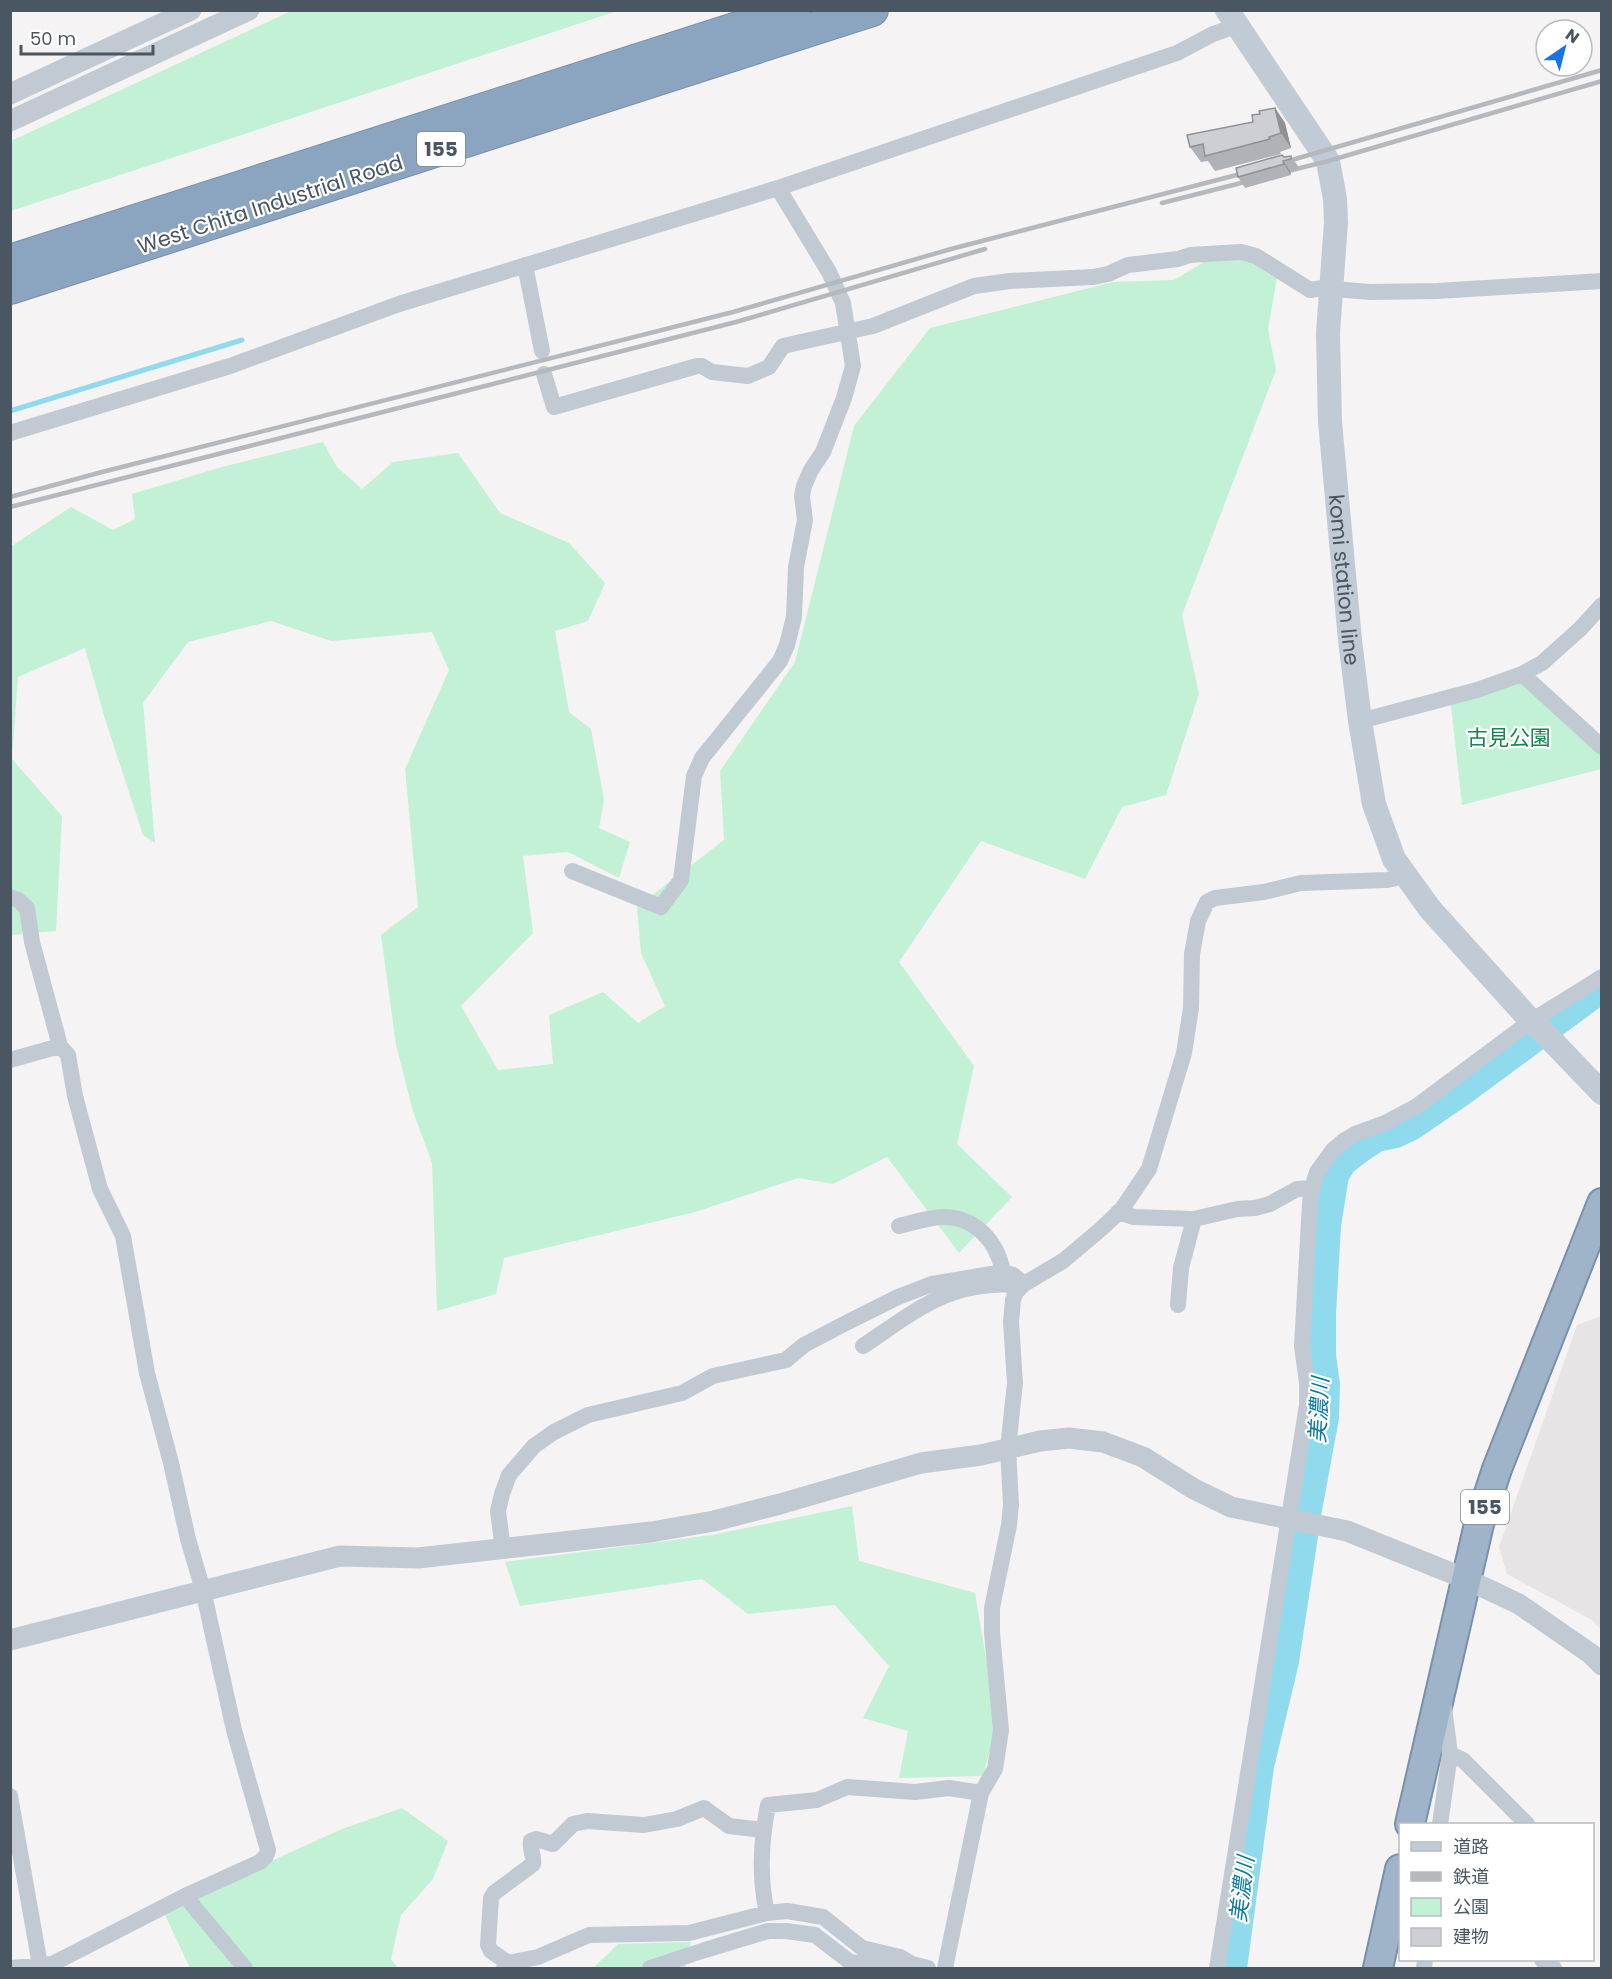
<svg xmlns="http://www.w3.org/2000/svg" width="1612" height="1979" viewBox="0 0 1612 1979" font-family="Poppins,'Noto Sans JP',sans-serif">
<rect width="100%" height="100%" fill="#f5f3f3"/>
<path fill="#e6e4e5" d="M1601,1316V1630L1592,1620L1507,1574L1499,1547L1577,1325Z"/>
<path fill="#c3f1d5" d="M291,11H617L11,211V141Z
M1229,247L1277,278L1268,329L1276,370L1182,615L1199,694L1166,795L1122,807L1085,879L981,841L899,962L974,1066L957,1144L1012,1197L959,1253L887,1157L833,1184L798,1178L695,1212L504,1258L496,1294L437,1311L432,1163L413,1111L396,1045L381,935L418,907L405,769L449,670L432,632L331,641L271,621L188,642L143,703L155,843L143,835L105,719L85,648L18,677L12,759L62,816L56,931L11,935L10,547L71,507L113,530L135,519L132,494L222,467L323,442L337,467L362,489L393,462L458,453L500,513L569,543L605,583L588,621L555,631L569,712L591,729L604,800L599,828L630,842L619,878L568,852L523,856L533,933L461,1006L498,1070L553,1064L549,1015L603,992L638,1023L665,1006L641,953L637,907L724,840L720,771L795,662L854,426L930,328L1113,282L1174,280Z
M1522,674L1601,747V769L1462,805L1450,697Z
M852,1506L859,1561L975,1593L997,1724L983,1776L899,1778L908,1731L863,1718L889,1666L835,1605L748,1614L702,1579L520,1606L505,1562L712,1535Z
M402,1808L448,1841L433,1879L401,1915L391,1959L398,1968H190L165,1915L269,1862L342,1829Z
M691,1942L685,1968H593L618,1944Z"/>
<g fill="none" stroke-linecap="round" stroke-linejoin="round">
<path stroke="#90daee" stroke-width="5" d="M10,411L242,340"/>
<path stroke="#90daee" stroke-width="32" d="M1231,1968L1258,1766L1283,1661L1306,1509L1323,1417L1324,1385L1320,1356V1314L1325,1225L1333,1175L1341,1161L1358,1148L1376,1136L1395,1132L1410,1125L1464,1088L1602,986"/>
<g stroke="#7690ad" stroke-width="32">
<path id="trunk" d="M1410,1824L1479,1524L1497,1469L1602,1203
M1378,1968L1400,1869"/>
</g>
<g stroke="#7690ad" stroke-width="34">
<path id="motorway" d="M10,261L794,10
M10,288L872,10"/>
</g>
<path stroke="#c1cad2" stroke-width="16" d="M525,265L542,351
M544,374L554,407L697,366H702L712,372L748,376L769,367L783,346L873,326L974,286L1010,281L1093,277L1108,274L1128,265L1178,259L1190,255L1241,252L1256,256L1310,290L1322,288L1370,292L1437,291L1602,281
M10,433L230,366L399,304L778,188L1177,53L1213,34L1236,26
M1522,674L1602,747
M1360,721L1477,690L1522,674L1542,663L1580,629L1602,605
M572,871L661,907L681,880L694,776L702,758L780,661L787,645L794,617L796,567L805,520L802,496L804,486L811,470L823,452L844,398L853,366L843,303L829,272L778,188
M10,897L18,900L27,908L32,942L60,1046L68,1055L75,1096L100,1189L123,1236L147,1373L171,1463L188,1539L203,1590L234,1730L268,1850L266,1856L260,1862L185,1896L52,1964L13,1968
M10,1060L60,1046
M1118,1212L1134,1217L1194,1219L1237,1209L1255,1208L1270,1204L1297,1189L1312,1188
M899,1226C912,1223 927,1218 941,1217C975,1216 997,1241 1003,1272
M1178,1305L1181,1268L1194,1219
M863,1346C894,1326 926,1299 962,1290C977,1285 994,1285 1009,1284L1016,1292
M503,1549L498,1511L502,1494L509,1475L534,1446L554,1432L588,1415L682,1393L713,1376L786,1360L804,1345L846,1323L898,1297L932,1284L1003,1272L1013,1275L1024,1284
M1450,1754L1463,1760L1527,1824
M10,1796L40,1965
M1440,1824L1450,1754L1444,1707
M185,1896L245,1968
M1542,1960L1554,1968
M508,1963L491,1951L488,1945L491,1898L494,1893L533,1864C535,1856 529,1850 531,1841L536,1839L553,1844L573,1824L587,1821L644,1825L677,1819L704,1808L729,1826L763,1830
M912,1964L900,1957L862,1948L823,1917L787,1911L767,1913C759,1878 761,1840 768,1805L817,1800L847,1787L915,1792L949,1788L981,1793
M504,1968L508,1963L538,1957L589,1935L689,1933L767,1913
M650,1968L705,1950L768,1931H786L815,1935L850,1962L890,1968L912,1964L928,1968
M945,1968L981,1793L995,1769L1001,1730L992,1633V1608L1009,1525L1011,1505L1008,1448L1015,1383L1011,1322L1013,1300L1016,1292L1024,1284L1063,1261L1101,1229L1122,1209L1149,1169L1184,1053L1191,1008L1192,954L1198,921L1207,902L1215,898L1264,892L1301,883L1387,880L1397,878L1404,873
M1217,1968L1307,1405V1383L1302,1346L1310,1203L1312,1188L1317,1172L1333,1150L1345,1140L1355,1134L1385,1123L1417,1106L1531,1021L1602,977
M1424,1968L1425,1960"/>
<path stroke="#c1cad2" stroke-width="21" d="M10,94L191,10
M10,121L249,10
M10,1640L340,1556L418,1558L651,1532L714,1521L780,1504L921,1463L981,1455L1040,1441L1069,1438L1103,1442L1143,1457L1194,1489L1231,1507L1347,1531L1466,1579L1519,1604L1591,1654L1602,1665"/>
<g stroke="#c1cbd6" stroke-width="24">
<path id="s1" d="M1227,10L1328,161L1335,199L1336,222L1328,333L1330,422L1350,640L1360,721L1374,804L1394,859L1430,909L1531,1021V1019"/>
<path d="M1554,1043L1602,1093"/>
</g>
<use href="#trunk" stroke="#9fb4c9" stroke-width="28"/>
<use href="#motorway" stroke="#8ba5c1" stroke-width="32"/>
<path stroke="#b5b8bd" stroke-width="4.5" d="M1278,164L1602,70
M1162,203L1328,161L1602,81
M10,497L102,472L733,312L951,249L1252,171
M10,507L736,322L985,249"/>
<path stroke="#c1cbd6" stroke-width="24" d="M1531,1019L1554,1043"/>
</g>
<path fill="#b0b2b7" d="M1275,108L1285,123L1291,148L1280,152L1281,154L1215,171L1208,161L1201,162L1190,147L1253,122L1260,114Z
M1291,156L1298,166L1299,169L1290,171L1291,175L1245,188L1238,177L1284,157Z"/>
<path fill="#909195" d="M1275,108L1285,123L1291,148L1281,133Z
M1283,161L1290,171L1291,175L1284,164Z"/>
<path fill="#cdcfd5" stroke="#909195" stroke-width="1.5" d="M1275,108L1281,133L1269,137L1270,139L1205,156L1203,144L1190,147L1187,135L1253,122L1252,115L1260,114L1259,111Z
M1282,155L1284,157L1291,156V159L1283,161L1284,164L1238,177L1236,168Z"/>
<g text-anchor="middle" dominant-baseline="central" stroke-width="4.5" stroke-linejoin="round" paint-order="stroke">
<g fill="#fff" stroke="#808990" stroke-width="1.5">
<rect x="417" y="132" width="48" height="34" rx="4.5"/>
<rect x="1461" y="1490" width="48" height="34" rx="4.5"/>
</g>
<g font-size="20" font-weight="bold" fill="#4a5661">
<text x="441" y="149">155</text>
<text x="1485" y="1507">155</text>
</g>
<g font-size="21" fill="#4a5661" stroke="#fff">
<text transform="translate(270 204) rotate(-18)">West Chita Industrial Road</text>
<text stroke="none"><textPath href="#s1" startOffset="602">komi station line</textPath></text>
</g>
<g font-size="21" fill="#17864f" stroke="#fff">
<text x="1509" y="737">古見公園</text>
</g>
<g font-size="22" font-style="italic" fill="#0c7c9b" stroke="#fff">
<text transform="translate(1319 1410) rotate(-87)">美濃川</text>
<text transform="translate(1242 1889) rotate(-83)">美濃川</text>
</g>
</g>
<rect width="1612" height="1979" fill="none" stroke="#4a5661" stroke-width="24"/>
<rect x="1399" y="1823" width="195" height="138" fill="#ffffff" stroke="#b7bbc0" stroke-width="1.5"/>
<rect x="1411" y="1842" width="30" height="9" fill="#c1cbd6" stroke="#b7bbc0" stroke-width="1.5"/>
<text x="1453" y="1853" font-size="18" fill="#4a5661">道路</text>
<rect x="1411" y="1872" width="30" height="9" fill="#b5b8bd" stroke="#b7bbc0" stroke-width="1.5"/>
<text x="1453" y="1883" font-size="18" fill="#4a5661">鉄道</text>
<rect x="1411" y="1898" width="30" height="18" fill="#c3f1d5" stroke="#b7bbc0" stroke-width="1.5"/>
<text x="1453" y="1913" font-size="18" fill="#4a5661">公園</text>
<rect x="1411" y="1928" width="30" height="18" fill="#cdcfd5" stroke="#b7bbc0" stroke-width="1.5"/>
<text x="1453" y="1943" font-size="18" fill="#4a5661">建物</text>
<g transform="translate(1564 48) rotate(35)"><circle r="28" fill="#ffffff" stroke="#b7bbc0" stroke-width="1.5"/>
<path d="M0-4.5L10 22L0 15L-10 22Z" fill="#1a73e8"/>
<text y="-9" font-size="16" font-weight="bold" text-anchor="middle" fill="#4a5661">N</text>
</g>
<path d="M21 45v9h132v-9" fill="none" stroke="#4a5661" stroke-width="3"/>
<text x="30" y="45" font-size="18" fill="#4a5661" stroke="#ffffff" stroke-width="4.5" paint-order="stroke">50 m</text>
</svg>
